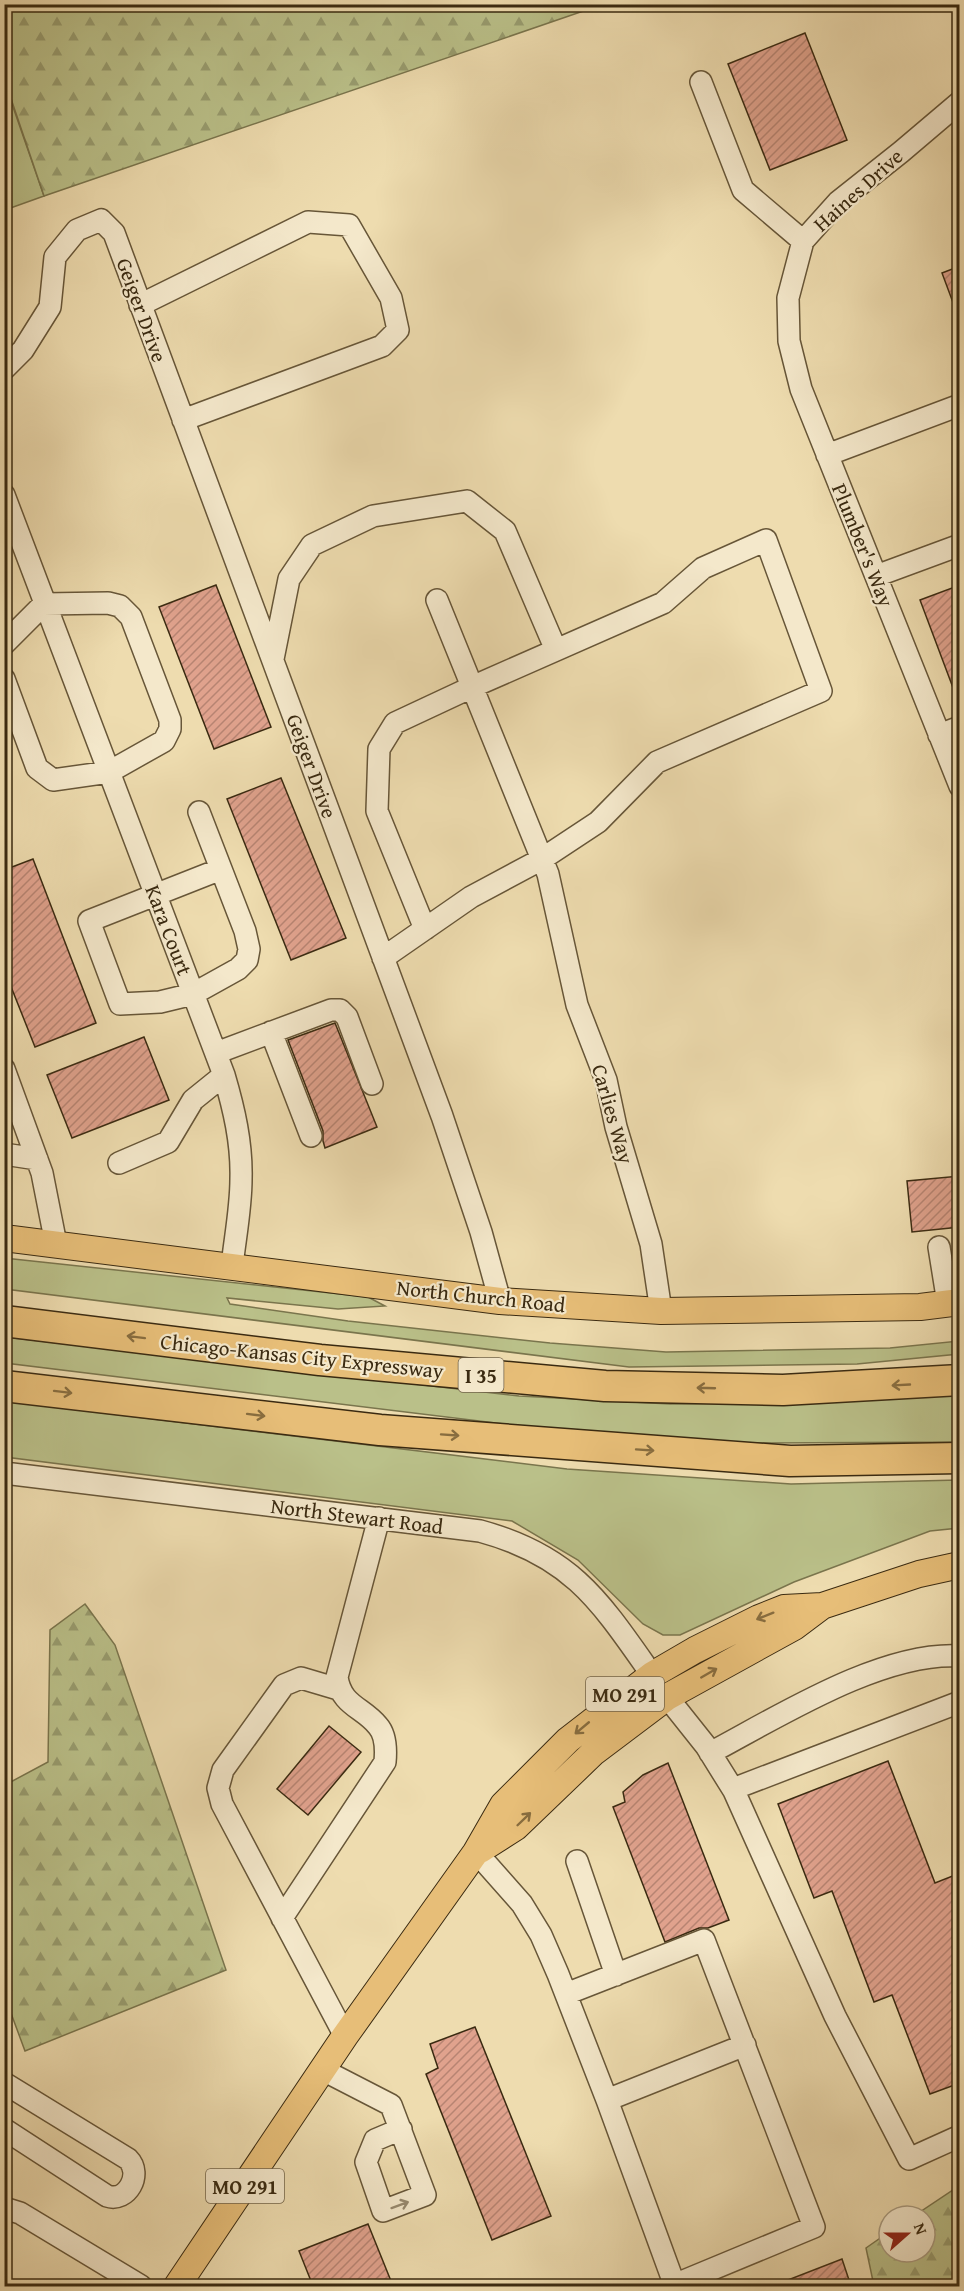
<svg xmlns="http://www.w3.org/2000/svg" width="964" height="2291" viewBox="0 0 964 2291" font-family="'Gentium Book Plus',serif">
<defs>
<pattern id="forest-firs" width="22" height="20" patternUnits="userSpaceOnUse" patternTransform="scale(1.5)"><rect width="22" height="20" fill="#bac089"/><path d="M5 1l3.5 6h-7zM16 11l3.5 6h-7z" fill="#989c6f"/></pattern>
<pattern id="building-hatch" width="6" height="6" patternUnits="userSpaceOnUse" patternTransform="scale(1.5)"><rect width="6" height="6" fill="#e0a28d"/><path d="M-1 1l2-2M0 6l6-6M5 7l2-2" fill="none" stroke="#b78472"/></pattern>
</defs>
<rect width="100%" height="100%" fill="#eedcaf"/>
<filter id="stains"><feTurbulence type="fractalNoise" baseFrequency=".00333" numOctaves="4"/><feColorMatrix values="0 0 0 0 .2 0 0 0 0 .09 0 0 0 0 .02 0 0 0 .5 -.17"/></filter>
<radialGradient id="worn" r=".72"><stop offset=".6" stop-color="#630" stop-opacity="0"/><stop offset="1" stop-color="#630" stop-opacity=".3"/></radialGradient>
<path fill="#bac089" stroke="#7a754d" stroke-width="1.5" d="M4,81L44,196L5,210H4Z
M4,1258L368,1297L385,1306L338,1309L227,1298L230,1304L348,1321L550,1343L666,1352L890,1348L959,1341V1354L857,1364L629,1367L5,1289Z
M5,1337L519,1396L670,1404L834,1402L959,1394V1442L746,1443L601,1436L5,1363Z
M5,1401L567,1469L791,1484L959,1480V1528L930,1531L794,1582L680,1635H663L643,1624L578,1560L512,1521L5,1457Z"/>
<path fill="url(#forest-firs)" stroke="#7a754d" stroke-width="1.5" d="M18,4H601V5L44,196L5,81V9Z
M85,1604L115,1645L226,1970L25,2051L5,1997V1785L48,1762L50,1630Z
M959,2186V2286H874L866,2248L889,2232V2252H925V2216H914Z"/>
<path fill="url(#building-hatch)" stroke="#3a2a11" stroke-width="1.5" d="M805,33L847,140L770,170L728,64Z
M960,266V316H958L942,273Z
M216,585L271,727L214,749L159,607Z
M960,585V701H958L920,600Z
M281,778L346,938L291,960L227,799Z
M33,859L96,1023L35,1047L4,969V870Z
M335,1023L377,1127L325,1148L323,1141V1131L288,1040Z
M144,1037L169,1100L72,1138L47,1075Z
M960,1176V1227L912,1232L907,1181Z
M329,1726L361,1752L308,1815L277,1789Z
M888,1761L935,1883L960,1873V2083L930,2094L892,1995L874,2002L832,1891L814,1898L778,1804Z
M668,1763L729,1920L708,1928H699L665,1942L613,1807L625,1802L623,1792L643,1775Z
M475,2027L551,2216L492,2240L426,2074L438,2068L430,2044Z
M368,2224L393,2286H313L299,2251Z
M842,2259L851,2286H775V2285Z"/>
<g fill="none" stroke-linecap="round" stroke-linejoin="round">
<g stroke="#675638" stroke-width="24">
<path id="minor" d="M701,82L743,190L803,241
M960,102L901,152L838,202L803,241L788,298L789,341L801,389L960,786
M140,305L308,222L349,225L391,298L398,330L382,346L183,420
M4,369L23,350L50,307L55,257L77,230L101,220L114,233L442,1116L481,1232L500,1301
M827,455L960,405
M4,495L224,1075C234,1109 242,1143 241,1179C241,1208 235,1238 232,1266
M876,576L960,545
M437,600L548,874L577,1005L606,1080L616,1127L651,1244L661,1311
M4,644L44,604L108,603L120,606L131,617L170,720V729L164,741L109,772L53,780L37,768L4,679
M273,659L289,579L312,545L373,516L467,501L505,531L556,650
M939,735L960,727
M199,812L245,931L249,949L247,960L238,969L193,994L160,1002L120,1004L89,921L221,869
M383,958L471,897L542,859L598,822L657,762L821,691L766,540L703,568L663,603L472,687L395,723L379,749L377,811L425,929
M271,1032L311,1136
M216,1053L331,1010H340L347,1017L372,1084
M4,1069L42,1173L56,1244
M4,1154L37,1159
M119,1163L168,1142L193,1100L224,1075
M939,1247L948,1303
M4,1473L480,1531C572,1556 600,1601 652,1675
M338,1689L301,1678L284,1685L223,1770L218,1788L222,1804L345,2036
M667,1697L706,1746L734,1791L835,2016L909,2159L960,2136
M710,1753C778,1717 882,1651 960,1656
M733,1789L960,1702
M476,1852L522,1904L541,1935L558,1974L607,2100L675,2286
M577,1861L616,1975
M282,1918L385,1762C386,1751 386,1735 378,1726C363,1707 341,1706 337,1677L379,1518
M566,1994L704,1940L814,2227L674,2285
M323,2070L391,2105L425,2195L383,2211L366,2162L375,2140L401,2129
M4,2083L128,2159C143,2174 127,2203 107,2196L4,2129
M607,2100L745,2045
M4,2208L20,2213L141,2286"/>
</g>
<g stroke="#3a2a11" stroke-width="28">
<path id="major" d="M4,1238L500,1301L661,1311L920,1307L960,1302
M480,1850L516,1827L594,1752L667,1697L794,1627L822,1606
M177,2286L345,2036L476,1852L503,1805L568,1740L652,1675L695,1650L759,1618L784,1608L822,1606L919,1574L960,1565"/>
</g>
<g stroke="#3a2a11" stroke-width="33">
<path id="highway" d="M4,1321L320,1360L605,1386L783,1390L960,1380
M4,1386L380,1430L790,1461L960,1458"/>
</g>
<use href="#minor" stroke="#f4e8cb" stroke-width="21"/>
<use href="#major" stroke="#e7be78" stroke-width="26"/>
<use href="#highway" stroke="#e7be78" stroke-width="30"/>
</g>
<defs><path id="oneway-shaft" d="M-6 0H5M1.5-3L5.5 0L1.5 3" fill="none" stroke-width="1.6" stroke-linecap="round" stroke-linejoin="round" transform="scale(1.5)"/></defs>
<g stroke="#886d3f">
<use href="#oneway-shaft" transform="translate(136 1337) rotate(-173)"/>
<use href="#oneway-shaft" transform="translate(901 1385) rotate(177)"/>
<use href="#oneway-shaft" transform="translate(706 1388) rotate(-178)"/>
<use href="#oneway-shaft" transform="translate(63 1392) rotate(7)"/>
<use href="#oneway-shaft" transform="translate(256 1415) rotate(7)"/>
<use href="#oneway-shaft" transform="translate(450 1435) rotate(4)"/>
<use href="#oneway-shaft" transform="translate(645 1450) rotate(4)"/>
<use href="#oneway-shaft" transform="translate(765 1616) rotate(158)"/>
<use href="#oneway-shaft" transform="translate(709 1673) rotate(-30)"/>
<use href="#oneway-shaft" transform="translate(582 1728) rotate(140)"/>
<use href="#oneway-shaft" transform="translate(524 1819) rotate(-44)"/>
</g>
<use stroke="#97896e" href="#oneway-shaft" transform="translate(400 2205) rotate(-20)"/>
<g text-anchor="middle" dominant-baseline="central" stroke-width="4.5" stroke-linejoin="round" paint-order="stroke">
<g fill="#f4e8cb" stroke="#726349" stroke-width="1.5">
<rect x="458.5" y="1358" width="45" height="34" rx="4.5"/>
<rect x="586" y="1677" width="78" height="34" rx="4.5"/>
<rect x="206" y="2169" width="78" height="34" rx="4.5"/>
</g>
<g font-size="20" font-weight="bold" fill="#3a2a11">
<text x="481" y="1375">I 35</text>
<text x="625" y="1694">MO 291</text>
<text x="245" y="2186">MO 291</text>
</g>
<g font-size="21" fill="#3a2a11" stroke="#f4e8cb">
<text transform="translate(858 190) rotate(-42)">Haines Drive</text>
<text transform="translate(142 310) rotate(70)">Geiger Drive</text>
<text transform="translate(863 545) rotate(68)">Plumber's Way</text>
<text transform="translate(312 766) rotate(70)">Geiger Drive</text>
<text transform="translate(169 930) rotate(69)">Kara Court</text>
<text transform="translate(613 1114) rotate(74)">Carlies Way</text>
<text transform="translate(481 1296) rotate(6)">North Church Road</text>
<text transform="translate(302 1356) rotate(6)">Chicago-Kansas City Expressway</text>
<text transform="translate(357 1516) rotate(7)">North Stewart Road</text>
</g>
</g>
<rect width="964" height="2291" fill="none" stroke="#eedcaf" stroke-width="24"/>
<rect x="6" y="6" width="952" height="2279" fill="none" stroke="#3a2a11" stroke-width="3"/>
<rect x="12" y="12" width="940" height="2267" fill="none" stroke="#3a2a11" stroke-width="1.5"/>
<g transform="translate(907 2234) rotate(69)"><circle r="28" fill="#f4e8cb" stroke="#aa9c81" stroke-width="1.5"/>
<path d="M0-4.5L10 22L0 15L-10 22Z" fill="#8f2418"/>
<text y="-9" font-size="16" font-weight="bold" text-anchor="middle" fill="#3a2a11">N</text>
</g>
<rect width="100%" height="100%" filter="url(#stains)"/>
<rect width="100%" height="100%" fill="url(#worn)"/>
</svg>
